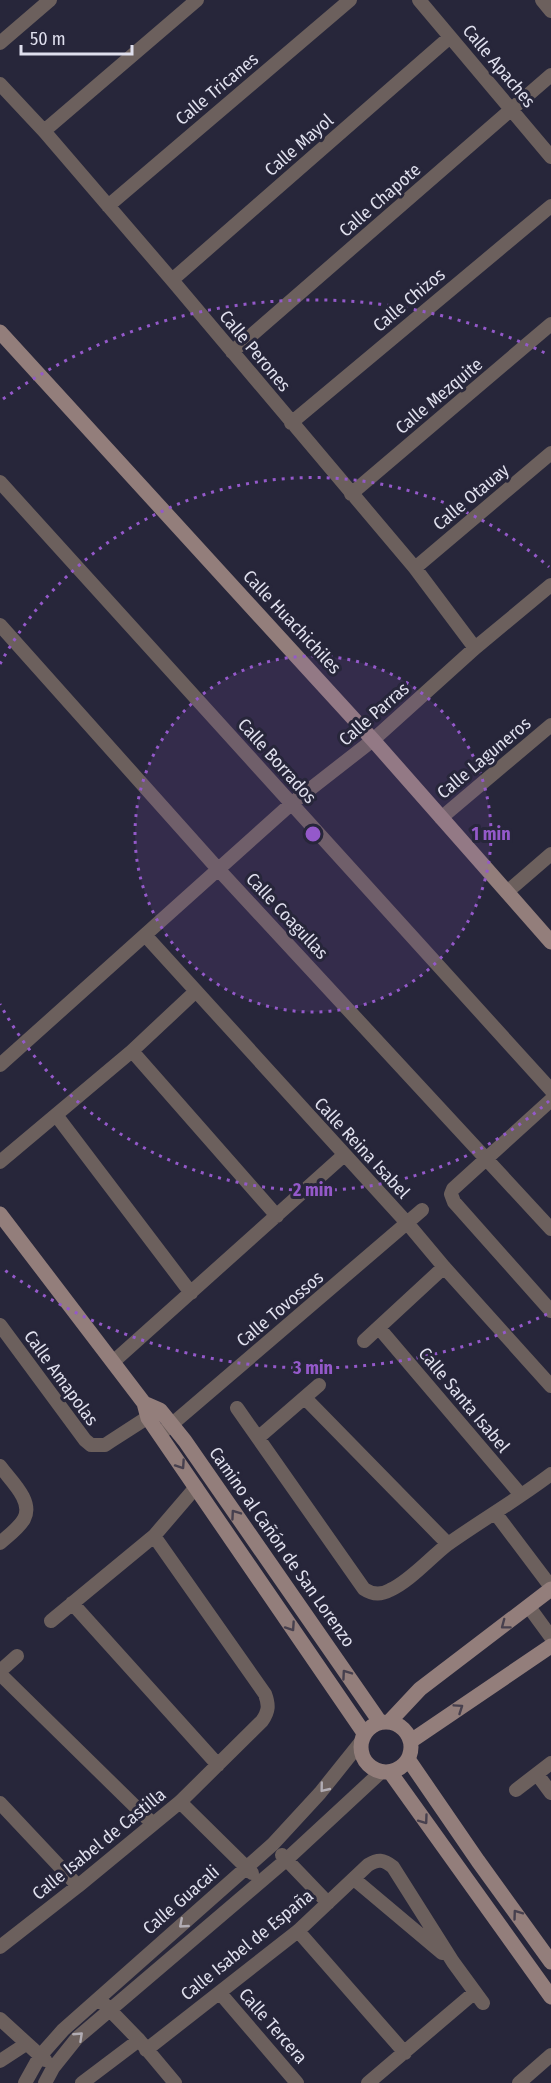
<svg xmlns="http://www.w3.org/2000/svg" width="551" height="2083" viewBox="0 0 551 2083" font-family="'Fira Sans Condensed',sans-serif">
<rect width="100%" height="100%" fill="#27263a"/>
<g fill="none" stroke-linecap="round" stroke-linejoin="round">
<path stroke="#6c605d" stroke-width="14" d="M419,0L551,157
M542,0L551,11
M0,43L50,0
M0,84L44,131L172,280L415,568L475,648
M44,131L197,0
M108,206L350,0
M172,280L450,37
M232,352L551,75
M291,423L551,206
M0,482L551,1090
M351,494L551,324
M415,568L551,453
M0,625L218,869L551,1229
M441,818L551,725
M507,892L551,854
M145,935L408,1224L444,1267L551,1386
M132,1051L277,1216
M0,1065L291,804L373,740L475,648L551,585
M551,1100L453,1189L451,1194L454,1202L551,1311
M56,1115L191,1293
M0,1162L132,1051L196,991
M0,1325L85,1440L91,1445H105L111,1441L156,1412
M379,1328L521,1495
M364,1341L444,1267
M113,1362L344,1155
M305,1398L448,1544
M237,1408L364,1589C373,1595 381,1595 390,1590C409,1582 431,1557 448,1544C482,1520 518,1499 551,1474
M164,1431L422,1210
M259,1437L319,1385
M0,1466C10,1480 34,1501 24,1519C19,1528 8,1536 0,1543
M496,1514L551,1587
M72,1603L218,1765
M529,1607L551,1637
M51,1621L154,1536L196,1487
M0,1671L17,1656
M0,1674L153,1824
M537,1774L551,1793
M516,1790L551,1763
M180,1802L252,1873
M0,1803L78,1886
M282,1855L328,1903
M354,1879L442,1953
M298,1931L405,2053
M0,1947L78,1886L180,1802L262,1721C269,1711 269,1705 265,1694L154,1536
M220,1993L297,2083
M104,2004L139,2040L175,2083
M0,2019L45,2060
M146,2050L298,1931L368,1865C378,1859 383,1859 393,1867L453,1962L483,2003
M0,2061L26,2044
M25,2083L40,2056L63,2030L273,1844L320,1793L360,1743
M45,2083L53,2068L77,2038L286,1860L381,1772
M82,2083L139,2040
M368,2083L475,1992
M519,2083L551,2055"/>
<path stroke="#937e7b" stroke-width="15" d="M0,332L373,740L551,942
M0,1214L144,1403L148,1418L364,1733
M144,1403L160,1410L185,1441L380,1722
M390,1721L420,1689L551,1589
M361 1747a25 25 0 1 1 50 0a25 25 0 1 1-50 0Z
M411,1741L551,1646
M408,1759L478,1861L551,1962
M390,1772L551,1997"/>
</g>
<defs><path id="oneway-chevron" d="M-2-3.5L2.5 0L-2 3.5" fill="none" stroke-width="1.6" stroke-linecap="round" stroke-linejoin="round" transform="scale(1.5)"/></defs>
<g stroke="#47404e">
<use href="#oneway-chevron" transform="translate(181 1465) rotate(56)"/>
<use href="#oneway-chevron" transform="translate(235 1514) rotate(-125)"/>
<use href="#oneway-chevron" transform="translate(505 1625) rotate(143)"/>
<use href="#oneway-chevron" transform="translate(291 1627) rotate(56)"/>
<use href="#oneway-chevron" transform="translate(346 1674) rotate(-125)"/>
<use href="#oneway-chevron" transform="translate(459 1708) rotate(-34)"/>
<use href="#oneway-chevron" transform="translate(424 1820) rotate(54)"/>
<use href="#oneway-chevron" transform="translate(517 1914) rotate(-126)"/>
</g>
<g stroke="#b1acb3">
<use href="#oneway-chevron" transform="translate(324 1788) rotate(129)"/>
<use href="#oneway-chevron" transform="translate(183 1924) rotate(139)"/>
<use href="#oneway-chevron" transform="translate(79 2036) rotate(-43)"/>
</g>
<circle cx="313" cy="834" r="178" fill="#9459ca" fill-opacity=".12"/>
<g fill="none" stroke="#9459ca" stroke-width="3" stroke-dasharray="3 6">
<circle cx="313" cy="834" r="178"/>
<path d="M549 1101A356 356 0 0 1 0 1004M0 664A356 356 0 0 1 549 567"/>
<path d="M547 1314A534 534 0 0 1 3 1269M3 399A534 534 0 0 1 547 354"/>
</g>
<g text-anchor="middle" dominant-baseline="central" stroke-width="6" stroke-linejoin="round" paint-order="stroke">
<g font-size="18" fill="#dfdfed" stroke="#27263a">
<text transform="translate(499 66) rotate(50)">Calle Apaches</text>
<text transform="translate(217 89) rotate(-40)">Calle Tricanes</text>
<text transform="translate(299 145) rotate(-41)">Calle Mayol</text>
<text transform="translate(380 200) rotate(-41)">Calle Chapote</text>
<text transform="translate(409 300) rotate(-40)">Calle Chizos</text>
<text transform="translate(255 351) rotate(50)">Calle Perones</text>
<text transform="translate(439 396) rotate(-40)">Calle Mezquite</text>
<text transform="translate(471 497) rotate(-40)">Calle Otauay</text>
<text transform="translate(292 622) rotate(47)">Calle Huachichiles</text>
<text transform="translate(374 714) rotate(-41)">Calle Parras</text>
<text transform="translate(484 758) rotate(-40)">Calle Laguneros</text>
<text transform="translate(277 761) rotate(48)">Calle Borrados</text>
<text transform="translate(287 916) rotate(47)">Calle Coagullas</text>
<text transform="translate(362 1148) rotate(47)">Calle Reina Isabel</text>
<text transform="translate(280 1309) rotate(-40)">Calle Tovossos</text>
<text transform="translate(61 1378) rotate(54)">Calle Amapolas</text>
<text transform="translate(464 1400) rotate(50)">Calle Santa Isabel</text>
<text transform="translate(282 1547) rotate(55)">Camino al Cañón de San Lorenzo</text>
<text transform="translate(99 1844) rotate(-39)">Calle Isabel de Castilla</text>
<text transform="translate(181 1900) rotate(-41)">Calle Guacali</text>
<text transform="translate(247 1945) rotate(-39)">Calle Isabel de España</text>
<text transform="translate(273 2026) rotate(49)">Calle Tercera</text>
</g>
</g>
<circle cx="313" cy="834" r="9" fill="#9459ca" stroke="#27263a" stroke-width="3"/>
<g font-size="18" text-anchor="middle" font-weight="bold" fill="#9459ca" stroke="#27263a" stroke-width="6" stroke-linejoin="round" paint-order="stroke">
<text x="491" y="840">1 min</text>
<text x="313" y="1196">2 min</text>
<text x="313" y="1374">3 min</text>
</g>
<path d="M21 45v9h111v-9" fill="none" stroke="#dfdfed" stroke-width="3"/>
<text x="30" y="45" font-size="18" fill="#dfdfed" stroke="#27263a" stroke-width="4.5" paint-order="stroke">50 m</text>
</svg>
